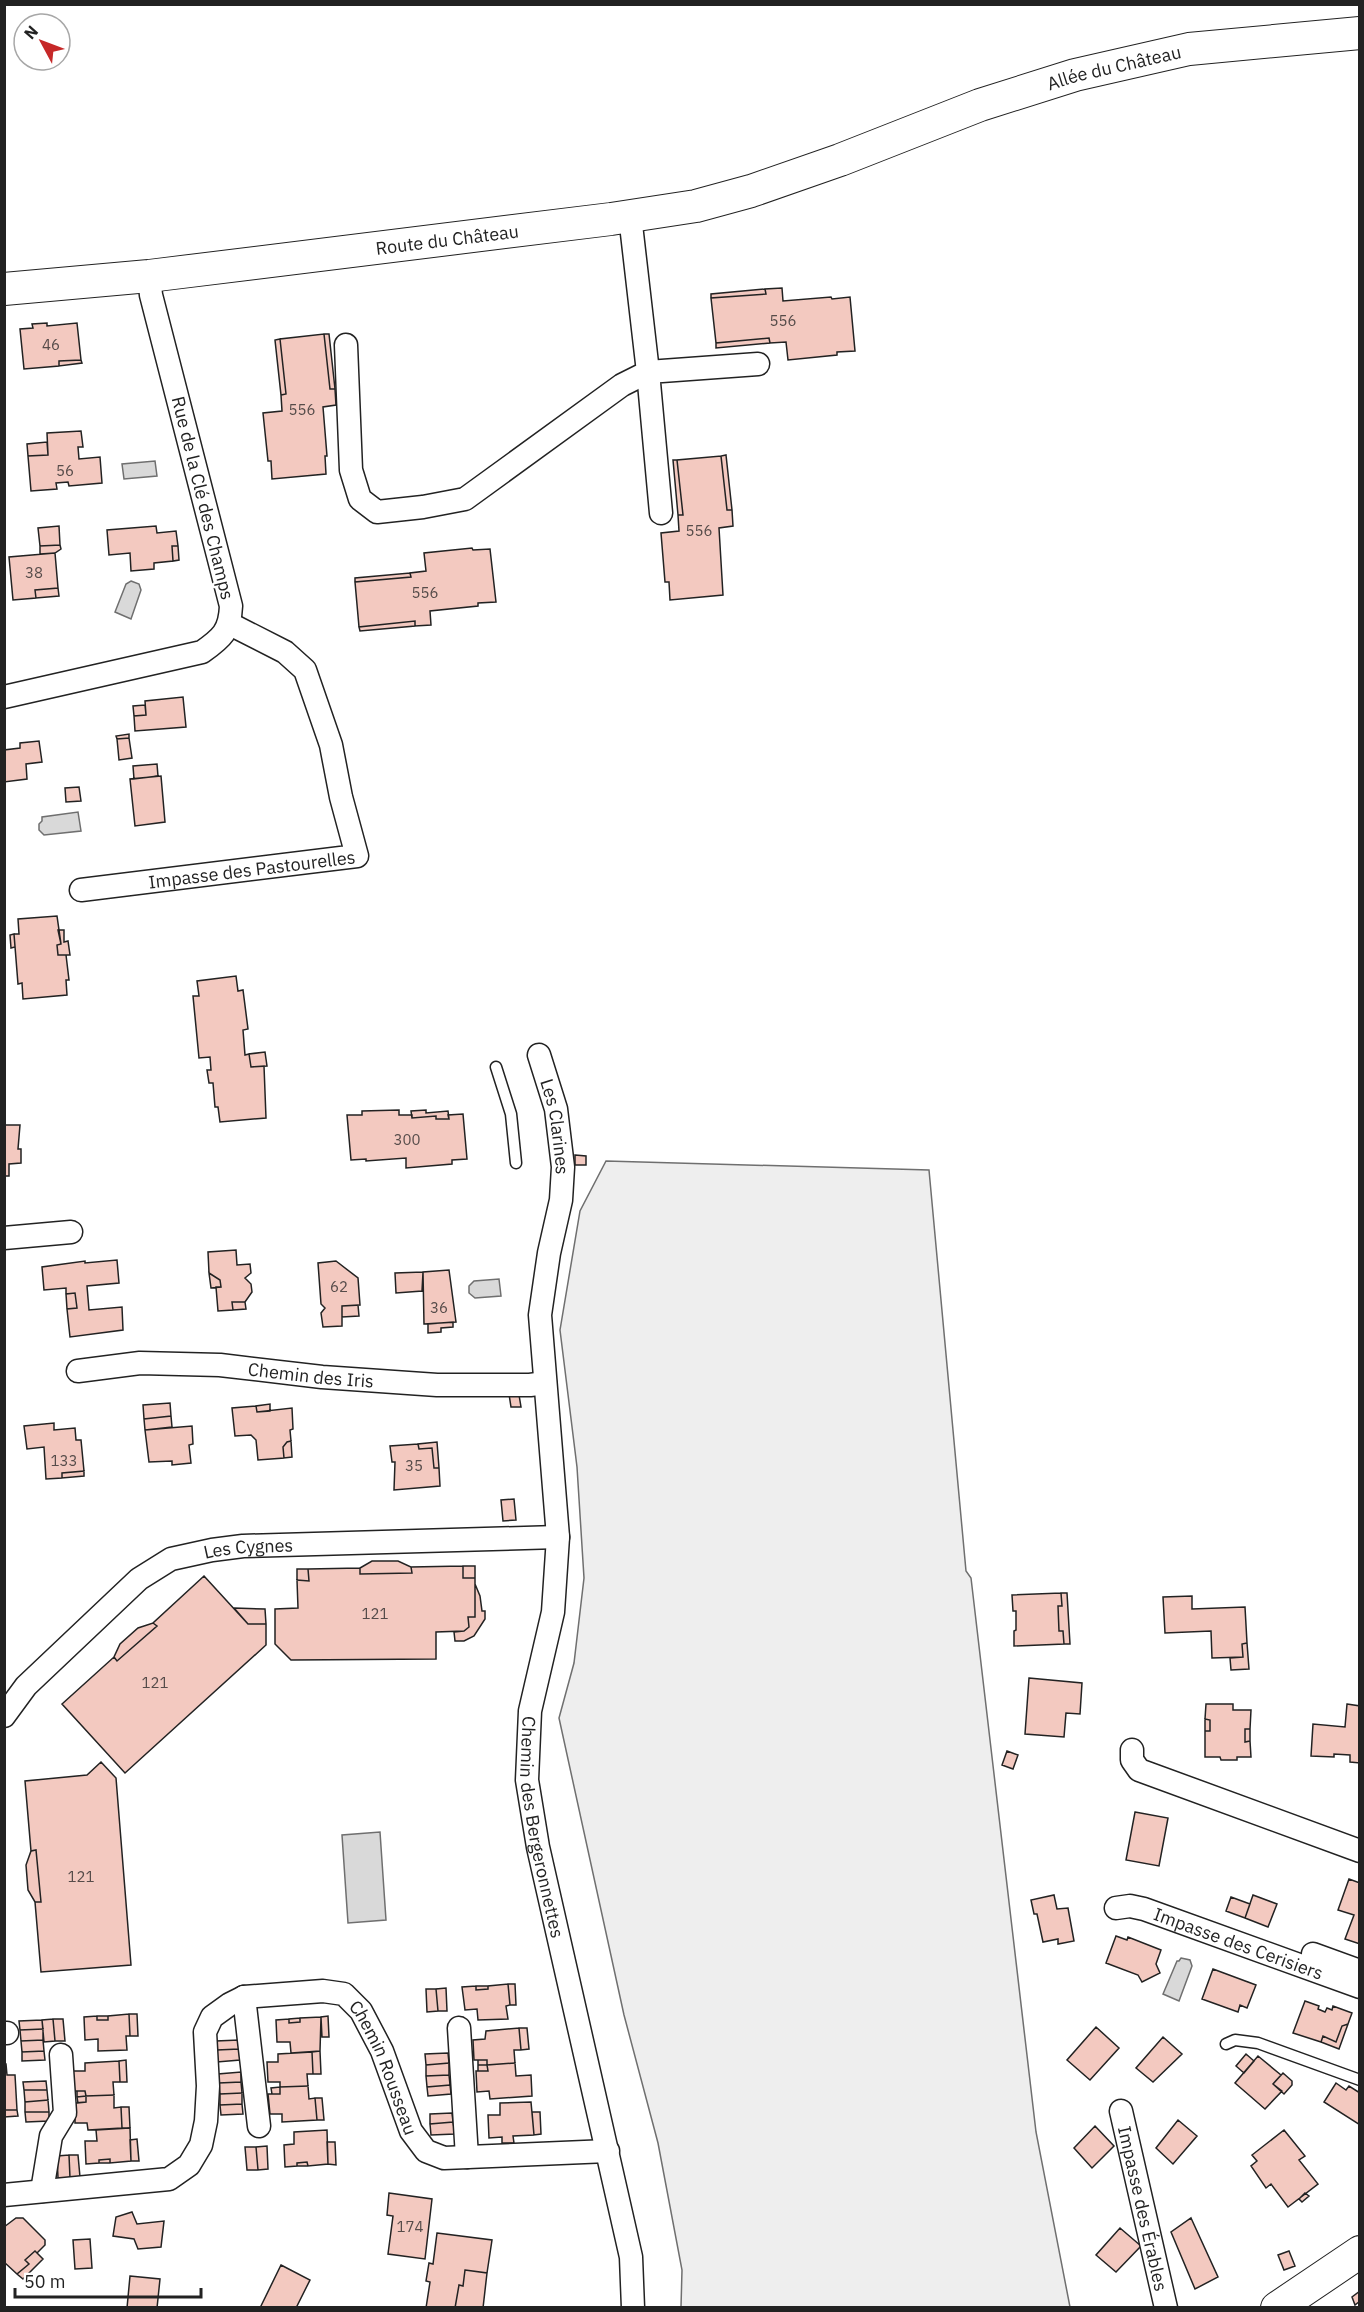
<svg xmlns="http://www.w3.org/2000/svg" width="1364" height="2312" viewBox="0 0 1364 2312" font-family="'IBM Plex Sans',sans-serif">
<rect width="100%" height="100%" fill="#fff"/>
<path fill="#eee" stroke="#6f6f6f" stroke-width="1.5" d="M606,1161L929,1170L966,1571L971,1578L1036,2132L1070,2307H681L682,2270L658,2143L624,2015L559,1718L574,1663L584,1578L577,1467L560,1330L580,1211Z"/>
<path fill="#d9d9d9" stroke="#6f6f6f" stroke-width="1.5" d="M155,461L157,476L124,479L122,464Z
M131,581L139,584L141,590L131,619L115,612L126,584Z
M78,812L81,831L44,835L39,830V824L42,821V817Z
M499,1279L501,1296L475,1298L469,1293V1286L474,1281Z
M380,1832L386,1920L348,1923L342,1835Z
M1181,1958L1190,1960L1192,1966L1179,2001L1163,1994L1177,1961H1179Z"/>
<path fill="#f3c9c0" stroke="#222" stroke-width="1.5" d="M782,288L783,301L831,297L832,299L850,297L855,351L837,352V355L788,360L786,342L770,343L769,338L716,343L711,298L766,294L765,289Z
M765,289L766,294L711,298V294Z
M47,323V326L77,323L81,360L59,361V366L24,369L20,329L33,328L32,324Z
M324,334L330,389H335L336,405L323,407L327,456H325L326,474L272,479L271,461H268L263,413L282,411L281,395L286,394L280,339Z
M324,334H329L335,389H330Z
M769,338L770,343L716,348V343Z
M280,339L286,394L281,395L275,340Z
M81,360L82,363L59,366V361Z
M81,431L83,447H78L79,459L100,457L102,483L69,486L68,482L56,483L57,489L31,491L28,456L48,455L47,433Z
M47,442L48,455L28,456L27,444Z
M726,455L732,510H727L721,456Z
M721,456L727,510H732L733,526L719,528L723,595L670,600L669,582H665L661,533L679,531L678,515H683L677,460Z
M673,460H677L683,515H678Z
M59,526L60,545L40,546L38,528Z
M156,526L157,533L176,531L178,546H172L173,561L154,563V569L131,571L130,553L109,555L107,530Z
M60,545L61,549L55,553L40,554V546Z
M172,546H178L179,560L173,561Z
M472,548L473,550L490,549L496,602L478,603V606L430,611L431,625L415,626V621L359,627L355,582L411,577L410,573L426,571L424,553Z
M55,553L58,588L35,590L36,598L13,600L9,557Z
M410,573L411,577L355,582V578Z
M58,588L59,596L36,598L35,590Z
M415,621V626L360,631L359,627Z
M183,697L186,727L135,731L134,716L146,715L145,701Z
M145,705L146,715L134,716L133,706Z
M129,734V738L117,739L116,736Z
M129,738L132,758L119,760L117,739Z
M39,741L42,762L26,764L27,779L4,782V750L20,748V743Z
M157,764L158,776L134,779L133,766Z
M161,776L165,822L135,826L130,779Z
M79,787L81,801L66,802L65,788Z
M57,916L61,944L57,945L58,955H66L69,980H66L67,995L23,999L22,983L18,984L14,934H19L18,919Z
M58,930H64V942L68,941L70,955H58L57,945L61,944Z
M14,934L15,947L11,948L10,935Z
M236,976L238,991L243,990L248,1029L243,1030L245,1055L249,1054L251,1067L264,1066L266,1118L220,1122L218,1107H215L213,1083H209L207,1070H211L210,1057L199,1058L193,996H199L197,981Z
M265,1052L267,1066L251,1067L249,1054Z
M399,1110V1115H412V1118L436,1116V1119H449L448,1115L463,1114L467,1159L452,1160V1164L406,1168V1158L366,1161V1159L351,1160L347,1115H362V1111Z
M426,1110V1113L448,1111L449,1119H436V1116L412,1118L411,1111Z
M4,1125H20L18,1149H21V1163L9,1164V1176H4Z
M575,1155L586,1156V1165H575Z
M236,1250L237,1265L250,1264L251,1273L245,1278L251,1284L252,1292L245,1302H232L233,1310L218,1311L216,1287H221L220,1280L209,1273L208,1252Z
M117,1260L119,1283L87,1286L89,1310L122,1307L123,1330L70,1337L67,1309L77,1308L75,1293L66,1294V1288L44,1290L42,1267L85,1261V1263Z
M336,1261L358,1278L360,1305L342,1306V1326L323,1327L321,1313L325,1308L321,1304L318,1263Z
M449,1270L456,1322L424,1324L423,1272Z
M423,1272L422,1291L396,1293L395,1273Z
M209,1273L220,1280L221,1287L211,1288Z
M75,1293L77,1308L67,1309L66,1294Z
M232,1302H245L246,1309L233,1310Z
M358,1305L359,1316L342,1317V1306Z
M453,1322V1327L441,1328V1332L428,1333V1324Z
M509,1394L519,1395L521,1407H511Z
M170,1403L171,1416L144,1419L143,1405Z
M270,1404V1411L257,1412L256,1406Z
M256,1406L257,1412L292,1408L293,1429L290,1430L291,1441L287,1442L283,1447L284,1458L258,1460L256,1440L251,1435L235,1436L232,1408Z
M171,1416L172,1427L145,1430L144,1419Z
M54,1423V1430L75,1428L76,1440H81L84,1471L62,1473V1478L46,1479L44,1447L27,1449L24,1426Z
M192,1426L193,1444L189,1445L191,1463L172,1465V1461L149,1462L145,1430Z
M291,1441L292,1457L284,1458L283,1447L287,1442Z
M437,1442L439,1468H434L432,1448L419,1449L418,1444Z
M418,1444L419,1449L432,1448L434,1468H439L440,1486L394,1490L395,1462H392L390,1446Z
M84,1471V1476L62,1478V1473Z
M514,1499L516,1520L503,1521L501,1500Z
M372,1561H398L411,1567L412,1573L360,1574V1568Z
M463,1566H475V1578H463Z
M463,1566V1578H475V1617H468L469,1627L464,1631L436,1632V1659L291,1660L275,1644V1609L298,1608L297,1580L309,1581L308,1569L360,1568V1574L412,1573L411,1567Z
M297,1569H308L309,1581L297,1580Z
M204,1576L248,1624H266V1645L125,1773L62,1704L114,1657L117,1661L157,1626L153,1623Z
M475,1584L480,1596L482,1611H485V1619L474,1636L464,1641H455L454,1632L464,1631L469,1627L468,1617H475Z
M1061,1593H1067L1070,1644H1064L1063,1631H1059L1058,1606H1062Z
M1061,1593L1062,1606H1058L1059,1631H1063L1064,1644L1014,1646V1631L1016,1630V1611H1013L1012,1595Z
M1192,1596V1609L1245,1607L1247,1643L1242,1644L1243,1657L1212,1658L1211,1631L1165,1633L1163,1597Z
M234,1608L265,1609L266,1624H248Z
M153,1623L157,1626L117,1661L114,1657L120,1644L138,1628Z
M1247,1643L1249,1669L1231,1670L1230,1658L1243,1657L1242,1644Z
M1029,1678L1082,1683L1080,1714L1066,1713L1064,1737L1025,1734Z
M1206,1704H1233V1710H1251L1250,1729H1245V1742L1250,1741L1251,1757H1237V1760H1221L1220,1757H1205V1731H1210V1720L1205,1719Z
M1347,1704L1360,1706V1763L1350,1762V1755L1334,1754V1757L1311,1756L1313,1724L1345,1727Z
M1205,1719L1210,1720V1731H1205Z
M1245,1729H1250V1741L1245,1742Z
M1007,1751L1018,1755L1013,1769L1002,1765Z
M101,1762L116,1778L131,1965L41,1972L35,1902H41L36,1850L31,1851L25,1781L87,1775Z
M1135,1812L1168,1818L1159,1866L1126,1860Z
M36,1850L41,1902H35L28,1890L26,1865L31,1851Z
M1349,1879L1360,1883V1944L1345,1939L1354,1915L1338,1910Z
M1054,1895L1057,1909L1068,1908L1074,1941L1058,1944V1939L1043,1942L1037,1914H1034L1031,1900Z
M1253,1895L1277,1904L1268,1927L1245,1918Z
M1231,1897L1250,1904L1245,1918L1226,1911Z
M1116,1936L1127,1940L1128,1937L1161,1950L1156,1964L1160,1973L1142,1982L1138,1975L1106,1963Z
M1213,1969L1256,1985L1247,2008L1240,2005L1238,2012L1202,1999Z
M508,1984H515L516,2005H510Z
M508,1984L510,2005L506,2006L508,2019L478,2020L477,2009L465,2010L462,1987L476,1986V1990L488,1989V1986Z
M476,1986H488V1989L476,1990Z
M446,1988L447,2011H438L436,1989Z
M426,1989H436L438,2011L427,2012Z
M1305,2001L1319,2006L1318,2009L1325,2012L1327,2008L1332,2010L1333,2006L1352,2013L1348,2024L1342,2026L1336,2042L1323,2036L1321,2042L1293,2033Z
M129,2014L130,2036H126L127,2050L98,2051V2039L85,2040L84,2017L97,2016V2020H108V2016Z
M129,2014H137L138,2036H130Z
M97,2016H108V2020H97Z
M328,2016L329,2037H322L321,2017Z
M321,2017L320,2051L291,2053L290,2042H277L276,2020L289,2019V2023L300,2022V2018Z
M300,2018V2022L289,2023V2019Z
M53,2019L55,2041L44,2042L42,2020Z
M53,2019H63L65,2041H55Z
M42,2020L43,2029L20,2030L19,2021Z
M1348,2024L1339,2049L1321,2042L1323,2036L1336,2042L1342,2026Z
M1096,2027L1119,2048L1090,2080L1067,2060Z
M519,2028L521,2050H514L515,2063L487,2065V2060H474L473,2040L485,2039L486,2031Z
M519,2028H527L529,2049L521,2050Z
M43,2029V2040L21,2041L20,2030Z
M1163,2037L1182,2054L1153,2082L1136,2068Z
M43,2040L44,2051L22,2052L21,2041Z
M239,2040V2049L217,2050L216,2041Z
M239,2049L240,2060L217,2062V2050Z
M44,2051L45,2060L22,2061V2052Z
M320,2051L321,2074H313L312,2052Z
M312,2052L313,2074H307L308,2086L280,2087V2082H268L267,2062H278V2054Z
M448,2053L449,2063L426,2065L425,2054Z
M1246,2054L1254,2061L1244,2073L1236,2066Z
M1258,2056L1281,2075L1273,2084L1282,2091L1265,2109L1235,2083Z
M126,2060L127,2082H120L119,2061Z
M478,2060H487V2065H478Z
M119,2061L120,2082H113L114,2095L86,2096L85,2091H74L73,2071H85V2063Z
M449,2063V2075L426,2076V2065Z
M515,2063L516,2076L531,2075L532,2096L490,2099L489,2091L477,2092L476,2071H488L487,2065Z
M4,2064H6L7,2075H15L17,2110H4Z
M478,2065H487L488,2071H478Z
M241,2072V2082L219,2083L218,2074Z
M1283,2073L1292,2081V2085L1284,2094L1273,2084Z
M449,2075L450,2085L427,2087L426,2076Z
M46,2081L47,2090H24L23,2082Z
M241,2082L242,2093L220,2094L219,2083Z
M1336,2083L1346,2090L1349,2086L1360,2093V2125L1324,2102Z
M450,2085L451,2094L428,2096L427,2087Z
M308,2086L309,2099L315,2098L317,2120L282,2122V2114H270L268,2094H280V2087Z
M280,2087V2094H272L271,2088Z
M24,2090H47L48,2100L25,2102Z
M77,2091H85L86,2096L77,2097Z
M242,2093V2104L220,2105V2094Z
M114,2095V2108L121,2107L122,2128L88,2130L87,2123H75V2103L86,2102V2096Z
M86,2096V2102L78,2103L77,2097Z
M315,2098H322L324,2120H317Z
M48,2100L49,2112H25V2102Z
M531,2102L534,2135L513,2136L514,2143H502V2137L489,2138L488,2115H500V2103Z
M242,2104L243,2114L221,2115L220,2105Z
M121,2107H129L130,2128H122Z
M4,2110H17L18,2116L4,2117Z
M25,2112H49V2121L26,2122Z
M532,2112H540L541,2134L534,2135Z
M452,2113L453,2122L430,2124V2114Z
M1178,2120L1197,2136L1173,2164L1156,2148Z
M453,2122L455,2134L431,2135L430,2124Z
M1095,2126L1114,2146L1092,2168L1074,2148Z
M130,2128L131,2161L110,2163V2159L99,2160V2163L86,2164L85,2141H97L96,2130Z
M327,2130L328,2164L308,2166L307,2162L297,2163V2166L285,2167L284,2145L294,2144V2132Z
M1284,2130L1305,2156L1299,2160L1318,2184L1288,2207L1271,2184L1266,2188L1251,2166L1257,2161L1252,2155Z
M137,2139L139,2161H131L130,2140Z
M327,2142H335L336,2165L328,2164Z
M267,2146L268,2169L258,2170L256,2147Z
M245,2147H256L258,2170H247Z
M69,2155L70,2178H58L57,2156Z
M69,2155H78L80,2177L70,2178Z
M110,2159V2163H99V2160Z
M307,2162L308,2166H297V2163Z
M389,2193L432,2199L425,2259L388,2254L393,2216L387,2215Z
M1305,2193L1309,2196L1302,2202L1299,2199Z
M132,2212L137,2224L164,2221L161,2247L138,2249L134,2239L113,2236L116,2217Z
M16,2218H23L45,2240V2245L37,2253L35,2251L25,2260L29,2264L17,2274L4,2262V2227Z
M1191,2218L1218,2277L1195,2289L1171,2232Z
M1120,2228L1141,2246L1116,2272L1096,2255Z
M437,2233L492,2240L487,2273L465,2270L463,2286L459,2285L455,2308H426L430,2282L426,2281L429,2263L433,2264Z
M90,2239L92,2268L75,2269L73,2240Z
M35,2251L43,2259L23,2279L17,2274L29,2264L25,2260Z
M1289,2251L1295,2266L1284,2270L1278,2255Z
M281,2265L310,2280L296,2308H260Z
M465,2270L487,2273L483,2308H455L459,2285L463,2286Z
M130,2276L160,2279L157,2308H127Z
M1360,2291V2301L1355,2305L1352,2297Z"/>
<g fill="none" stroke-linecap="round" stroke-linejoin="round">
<g stroke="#222" stroke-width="13">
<path id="lane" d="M496,1067L511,1114L516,1163
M1226,2044L1235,2040L1258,2043L1360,2080"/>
</g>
<g stroke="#222" stroke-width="25">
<g id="street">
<path d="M346,345L351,470L360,499L377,512L423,507L465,499L622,385L648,372L630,216"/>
<path d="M661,513L648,372L758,364"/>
<path d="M4,697L202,652C222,638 230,631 231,606L151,295L149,276"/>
<path id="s1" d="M81,890L357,856L341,797L331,745L305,670L285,652L230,624"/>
<path id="s2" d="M539,1055L556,1109L563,1167L561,1200L549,1253L540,1315L558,1537L553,1612L530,1711L527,1780L538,1847L631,2257L633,2308"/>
<path d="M4,1238L71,1232"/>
<path id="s3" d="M78,1371L140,1363L220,1365L322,1377L437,1385H530L545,1383"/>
<path id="s4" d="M4,1716L26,1686L139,1579L171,1559L212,1550L243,1546L558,1537"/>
<path d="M1132,1750V1760L1139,1770L1360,1851"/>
<path id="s5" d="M1116,1908L1130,1906L1144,1909L1360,1987"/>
<path d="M1313,1954L1360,1971"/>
<path d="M244,1997L259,2126"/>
<path d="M459,2028L467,2157"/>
<path d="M4,2033H7"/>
<path id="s6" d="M1121,2111L1166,2308"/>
<path d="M42,2191L51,2136L65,2113L61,2055"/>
<path id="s7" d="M4,2195L169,2179L189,2165L201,2145L206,2121L208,2086L205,2032L212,2017L230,2004L244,1997L323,1991L344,1994L361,2011L382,2051L411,2131L426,2151L444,2158L608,2151"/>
</g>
</g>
<g stroke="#222" stroke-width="34">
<g id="secondary">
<path id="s8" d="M4,289L149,276L611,219L696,206L751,191L840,160L980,105L1075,75L1189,49L1360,33"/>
<path d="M1277,2308L1360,2252"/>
</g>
</g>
<use href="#lane" stroke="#fff" stroke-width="10"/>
<use href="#street" stroke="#fff" stroke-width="22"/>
<use href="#secondary" stroke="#fff" stroke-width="32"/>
</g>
<g text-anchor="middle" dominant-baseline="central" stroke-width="4.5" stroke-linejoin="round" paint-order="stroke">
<g font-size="15" fill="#564c4a">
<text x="783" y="320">556</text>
<text x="51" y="344">46</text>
<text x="302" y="409">556</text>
<text x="65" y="470">56</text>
<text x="699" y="530">556</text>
<text x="34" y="572">38</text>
<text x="425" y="592">556</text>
<text x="407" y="1139">300</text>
<text x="339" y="1286">62</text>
<text x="439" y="1307">36</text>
<text x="64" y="1460">133</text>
<text x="414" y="1465">35</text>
<text x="375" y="1613">121</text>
<text x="155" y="1682">121</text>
<text x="81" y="1876">121</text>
<text x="410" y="2226">174</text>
</g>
<g font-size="18" fill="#222" stroke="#fff">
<text stroke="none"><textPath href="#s8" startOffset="1138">Allée du Château</textPath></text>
<text stroke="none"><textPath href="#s8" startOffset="446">Route du Château</textPath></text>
<text transform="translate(203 498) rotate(76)">Rue de la Clé des Champs</text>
<text stroke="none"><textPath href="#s1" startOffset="172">Impasse des Pastourelles</textPath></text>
<text stroke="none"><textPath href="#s2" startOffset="74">Les Clarines</textPath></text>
<text stroke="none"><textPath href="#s3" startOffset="234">Chemin des Iris</textPath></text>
<text stroke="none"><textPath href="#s4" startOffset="309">Les Cygnes</textPath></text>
<text stroke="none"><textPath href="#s2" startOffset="782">Chemin des Bergeronnettes</textPath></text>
<text stroke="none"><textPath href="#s5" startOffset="129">Impasse des Cerisiers</textPath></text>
<text stroke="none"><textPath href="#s7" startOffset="567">Chemin Rousseau</textPath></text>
<text stroke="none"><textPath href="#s6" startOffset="100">Impasse des Érables</textPath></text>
</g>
</g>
<rect width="1364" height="2312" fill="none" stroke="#222222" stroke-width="12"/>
<g transform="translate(42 42) rotate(311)"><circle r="28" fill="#ffffff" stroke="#a7a7a7" stroke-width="1.5"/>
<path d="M0-4.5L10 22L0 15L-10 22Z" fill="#c62828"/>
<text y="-9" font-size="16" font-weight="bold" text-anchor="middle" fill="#222222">N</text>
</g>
<path d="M15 2288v9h186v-9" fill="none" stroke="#222222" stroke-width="3"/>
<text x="24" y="2288" font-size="18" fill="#222222" stroke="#ffffff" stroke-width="4.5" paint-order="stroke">50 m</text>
</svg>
